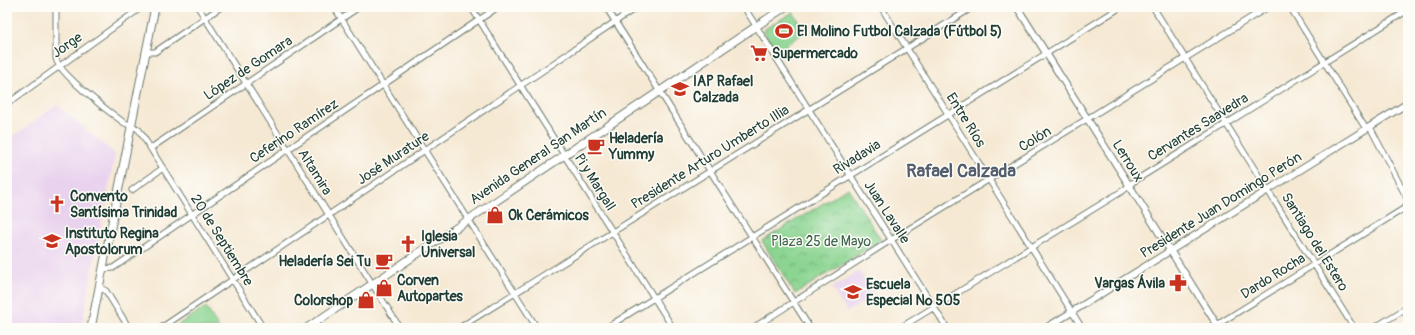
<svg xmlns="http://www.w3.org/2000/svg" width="1415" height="335" viewBox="0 0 1415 335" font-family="Pangolin,sans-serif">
<defs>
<pattern id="park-crowns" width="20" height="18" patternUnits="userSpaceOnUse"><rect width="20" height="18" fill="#8bd491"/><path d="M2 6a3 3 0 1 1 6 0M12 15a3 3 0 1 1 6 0" fill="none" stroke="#71ad77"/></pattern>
</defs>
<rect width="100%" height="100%" fill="#fdfcf7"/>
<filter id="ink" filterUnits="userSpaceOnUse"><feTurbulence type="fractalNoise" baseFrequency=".025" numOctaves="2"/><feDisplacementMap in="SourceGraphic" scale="8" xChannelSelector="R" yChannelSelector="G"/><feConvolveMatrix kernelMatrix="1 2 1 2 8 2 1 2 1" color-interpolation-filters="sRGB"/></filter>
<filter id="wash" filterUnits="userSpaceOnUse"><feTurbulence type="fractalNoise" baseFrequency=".012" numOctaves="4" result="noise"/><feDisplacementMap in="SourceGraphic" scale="16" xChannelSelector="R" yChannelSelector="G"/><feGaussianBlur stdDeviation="0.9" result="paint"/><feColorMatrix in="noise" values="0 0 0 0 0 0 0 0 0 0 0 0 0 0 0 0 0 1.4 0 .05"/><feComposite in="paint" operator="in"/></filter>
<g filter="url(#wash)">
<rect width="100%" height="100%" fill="#f6e9d4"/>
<path fill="#e9d2ee" d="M57,105L115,154L81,328H7V141Z
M859,271L874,295L847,312L832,288Z"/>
<path fill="#8bd491" stroke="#558862" d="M793,12L805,32L776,52L763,30Z
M206,307L219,328H173Z"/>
<path fill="url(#park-crowns)" stroke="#558862" d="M848,188L881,240L795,294L762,241Z"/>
</g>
<g filter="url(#ink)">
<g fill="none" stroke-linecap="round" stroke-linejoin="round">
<g stroke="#6a796c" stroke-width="7">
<path id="minor" d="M56,7V58C57,72 109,112 123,122C128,125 134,126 139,130L263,328
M198,7L400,328
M334,7L537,328
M471,7L673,328
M606,7L810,328
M744,7L947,328
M881,7L1082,328
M1153,7L1354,328
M1290,7L1366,129
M146,52H155L221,7
M7,104L142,7
M1370,127L1408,200
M151,148L359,7
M132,190L163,168
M103,269L113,268L498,7
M99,287L106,291L129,328
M161,328L637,7
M459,328L973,7
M606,328L1121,7
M753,328L891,240L1268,7
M900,328L1124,190L1133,182L1408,10
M1212,328L1408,206
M1374,328L1408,307"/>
</g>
<g stroke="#6a796c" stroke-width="8">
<path id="tertiary" d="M1017,7L1219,328
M1046,328L1408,103"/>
</g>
<g stroke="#6a796c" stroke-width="9">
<path id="secondary" d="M91,328L155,7
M307,328L785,7"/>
</g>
<use href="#minor" stroke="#fff" stroke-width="5"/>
<use href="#tertiary" stroke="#fff" stroke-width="6"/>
<use href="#secondary" stroke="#fff" stroke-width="7"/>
</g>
</g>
<defs>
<g id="stadium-bare" transform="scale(1.38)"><path d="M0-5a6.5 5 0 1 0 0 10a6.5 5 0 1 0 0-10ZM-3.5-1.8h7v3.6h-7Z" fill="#c8321e" stroke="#fdfcf7" stroke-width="2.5" paint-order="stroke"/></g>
<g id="supermarket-bare" transform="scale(1.38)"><path d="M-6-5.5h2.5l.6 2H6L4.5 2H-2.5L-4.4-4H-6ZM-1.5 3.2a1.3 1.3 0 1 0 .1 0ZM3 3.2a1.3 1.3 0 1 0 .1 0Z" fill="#c8321e" stroke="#fdfcf7" stroke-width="2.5" paint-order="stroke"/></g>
<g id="university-bare" transform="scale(1.38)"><path d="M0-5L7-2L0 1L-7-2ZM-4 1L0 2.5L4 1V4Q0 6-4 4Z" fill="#c8321e" stroke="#fdfcf7" stroke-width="2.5" paint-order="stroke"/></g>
<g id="cafe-bare" transform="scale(1.38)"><path d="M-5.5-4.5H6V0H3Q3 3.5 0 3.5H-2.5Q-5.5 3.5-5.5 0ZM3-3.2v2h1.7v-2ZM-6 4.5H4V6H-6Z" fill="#c8321e" stroke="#fdfcf7" stroke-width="2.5" paint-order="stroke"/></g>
<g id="church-bare" transform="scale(1.38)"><path d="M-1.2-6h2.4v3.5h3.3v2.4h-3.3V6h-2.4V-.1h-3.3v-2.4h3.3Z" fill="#c8321e" stroke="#fdfcf7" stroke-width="2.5" paint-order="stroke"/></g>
<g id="shop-bare" transform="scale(1.38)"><path d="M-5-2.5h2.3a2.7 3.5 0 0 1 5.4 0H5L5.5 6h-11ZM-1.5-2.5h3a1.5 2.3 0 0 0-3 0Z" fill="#c8321e" stroke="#fdfcf7" stroke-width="2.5" paint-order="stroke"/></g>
<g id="school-bare" transform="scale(1.38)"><path d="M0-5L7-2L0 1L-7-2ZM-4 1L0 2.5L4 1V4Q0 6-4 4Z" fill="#c8321e" stroke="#fdfcf7" stroke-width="2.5" paint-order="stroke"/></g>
<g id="pharmacy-bare" transform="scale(1.38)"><path d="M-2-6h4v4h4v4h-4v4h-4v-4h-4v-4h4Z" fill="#c8321e" stroke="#fdfcf7" stroke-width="2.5" paint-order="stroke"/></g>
</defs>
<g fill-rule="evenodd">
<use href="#stadium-bare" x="784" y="31"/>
<use href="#supermarket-bare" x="759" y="53"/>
<use href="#university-bare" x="680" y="89"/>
<use href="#cafe-bare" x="596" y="146"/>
<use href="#church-bare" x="57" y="204"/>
<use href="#shop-bare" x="495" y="215"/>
<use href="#school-bare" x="52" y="241"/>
<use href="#church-bare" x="408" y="244"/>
<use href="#cafe-bare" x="384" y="261"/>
<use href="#pharmacy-bare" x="1178" y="283"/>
<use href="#shop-bare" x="384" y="288"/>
<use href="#school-bare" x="853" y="292"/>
<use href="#shop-bare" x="366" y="300"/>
</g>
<g text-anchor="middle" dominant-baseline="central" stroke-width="3" stroke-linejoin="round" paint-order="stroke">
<g font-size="14" font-weight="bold" fill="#1f3d34" stroke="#fdfcf7" text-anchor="start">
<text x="797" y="31">El Molino Futbol Calzada (Fútbol 5)</text>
<text x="772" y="53">Supermercado</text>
<text x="693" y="81">IAP Rafael<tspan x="693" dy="16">Calzada</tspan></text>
<text x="609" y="138">Heladería<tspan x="609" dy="16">Yummy</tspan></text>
<text x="70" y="196">Convento<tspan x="70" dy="16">Santísima Trinidad</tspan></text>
<text x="508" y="215">Ok Cerámicos</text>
<text x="65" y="233">Instituto Regina<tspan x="65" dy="16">Apostolorum</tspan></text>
<text x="421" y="236">Iglesia<tspan x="421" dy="16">Universal</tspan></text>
<text x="371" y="261" text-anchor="end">Heladería Sei Tu</text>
<text x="397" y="280">Corven<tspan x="397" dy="16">Autopartes</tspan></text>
<text x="1165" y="283" text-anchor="end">Vargas Ávila</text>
<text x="866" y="284">Escuela<tspan x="866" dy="16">Especial Nº 505</tspan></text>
<text x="353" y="300" text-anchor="end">Colorshop</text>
</g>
<g font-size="14" fill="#1f3d34" stroke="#fdfcf7">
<text transform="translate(67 45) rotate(-35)">Jorge</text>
<text transform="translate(248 68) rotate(-34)">López de Gomara</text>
<text transform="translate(966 120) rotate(58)">Entre Ríos</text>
<text transform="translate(1198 127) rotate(-32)">Cervantes Saavedra</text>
<text transform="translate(294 131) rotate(-34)">Ceferino Ramírez</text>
<text transform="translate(1035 139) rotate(-32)">Colón</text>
<text transform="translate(538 156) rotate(-34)">Avenida General San Martín</text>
<text transform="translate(710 157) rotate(-32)">Presidente Arturo Umberto Illia</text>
<text transform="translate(857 157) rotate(-32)">Rivadavia</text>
<text transform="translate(393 158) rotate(-34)">José Murature</text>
<text transform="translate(1128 161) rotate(58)">Lerroux</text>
<text transform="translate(315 172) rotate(58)">Altamira</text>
<text transform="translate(595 182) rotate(58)">Pi y Margall</text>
<text transform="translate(1221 205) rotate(-32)">Presidente Juan Domingo Perón</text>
<text transform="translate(887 212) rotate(57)">Juan Lavalle</text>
<text transform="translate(222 240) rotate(58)">20 de Septiembre</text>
<text transform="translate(1315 242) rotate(58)">Santiago del Estero</text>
<text transform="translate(1273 276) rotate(-32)">Dardo Rocha</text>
</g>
<g font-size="14" fill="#3a634b" stroke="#fdfcf7">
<text x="821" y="241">Plaza 25 de Mayo</text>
</g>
<g font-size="18" font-weight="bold" fill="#525e6e" stroke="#fdfcf7">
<text x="961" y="171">Rafael Calzada</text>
</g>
</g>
<rect width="1415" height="335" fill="none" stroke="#fdfcf7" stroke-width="24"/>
</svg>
